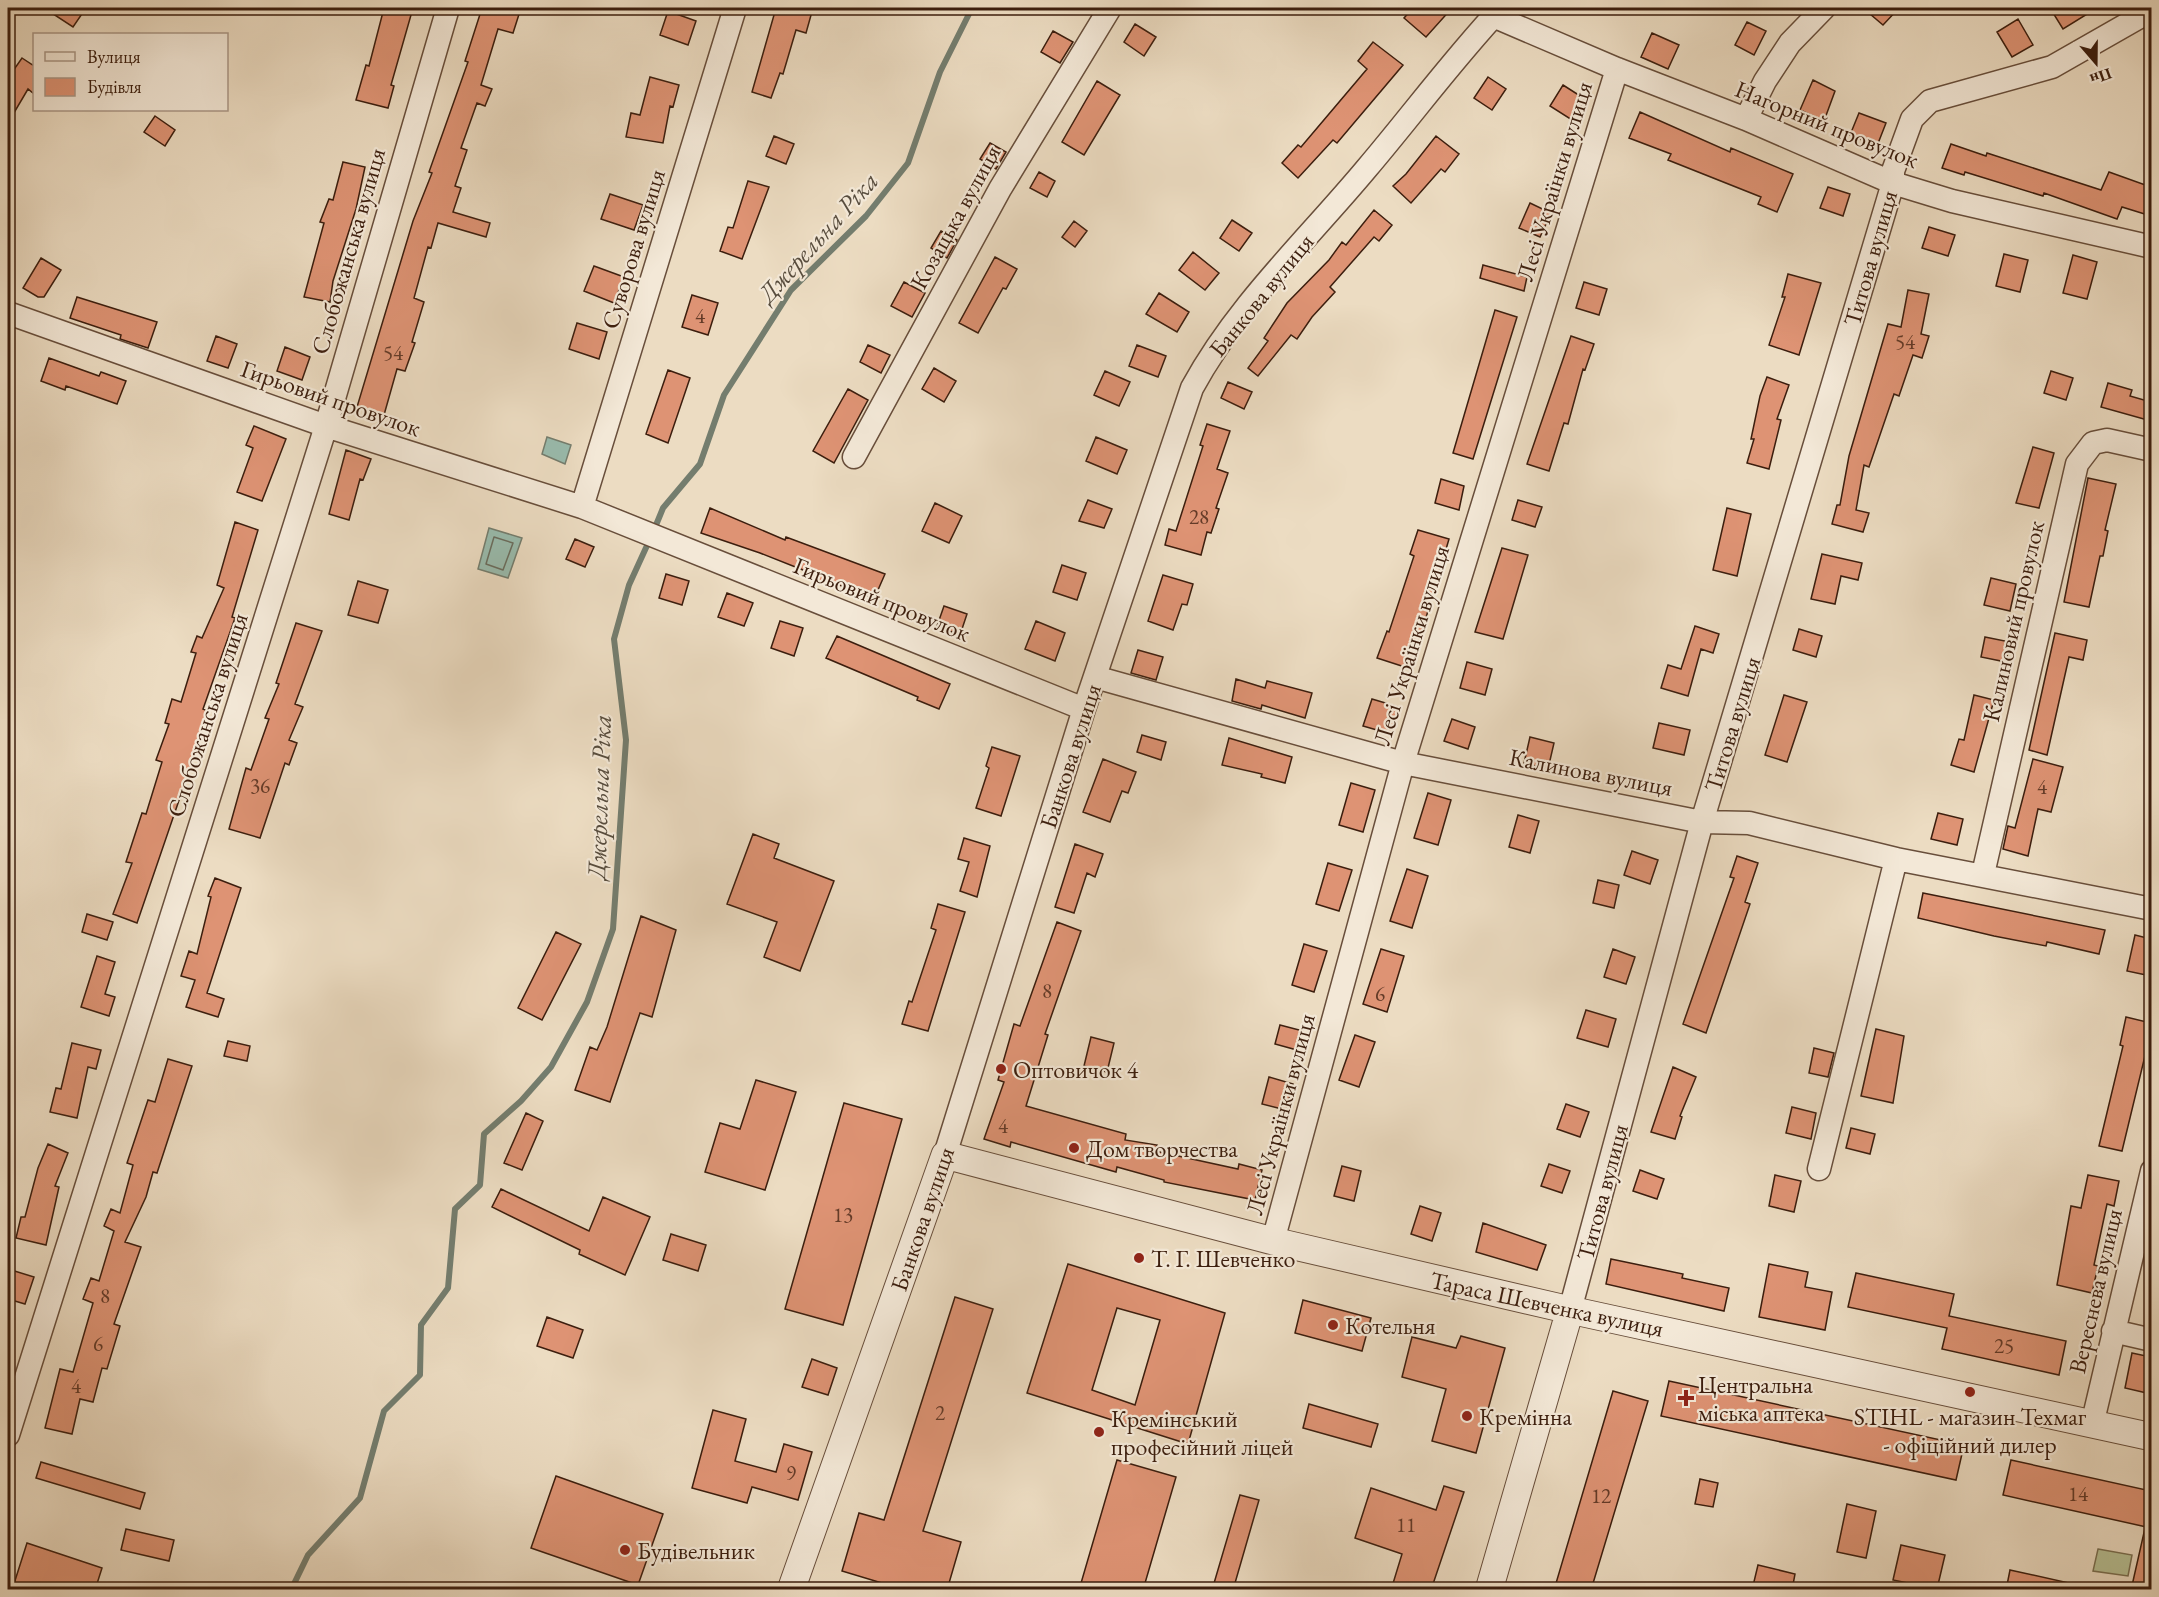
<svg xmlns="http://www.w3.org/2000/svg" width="2159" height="1597" viewBox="0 0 2159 1597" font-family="'EB Garamond',serif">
<rect width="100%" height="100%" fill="#ecdcc2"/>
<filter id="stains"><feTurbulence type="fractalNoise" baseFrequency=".00333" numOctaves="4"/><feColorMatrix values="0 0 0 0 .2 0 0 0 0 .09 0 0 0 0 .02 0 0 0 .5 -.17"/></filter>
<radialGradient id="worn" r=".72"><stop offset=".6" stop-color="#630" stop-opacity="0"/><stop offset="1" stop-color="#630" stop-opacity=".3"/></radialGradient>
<path fill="#b7c094" stroke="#7a6f51" stroke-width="1.5" d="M2098,1549L2132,1555L2128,1576L2093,1571Z"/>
<path fill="#99bcae" stroke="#747d6e" stroke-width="1.5" d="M547,437L571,445L565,464L542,454Z
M489,528L522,538L508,578L478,569Z"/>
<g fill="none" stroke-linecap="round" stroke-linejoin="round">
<path stroke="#6a6d5e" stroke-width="1.5" d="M494,537L513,543L503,570L486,564Z"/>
<path stroke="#747d6e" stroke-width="6" d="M654,530L663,508L700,464L724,395L791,290L866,216L908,163L940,72L972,8
M291,1590L308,1555L360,1498L384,1411L420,1375L421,1325L448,1288L455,1209L480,1185L484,1134L521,1101L551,1067L587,1002L613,929L626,740L614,639L629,585L650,539"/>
</g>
<path fill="#de9374" stroke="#3c1e0e" stroke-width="1.5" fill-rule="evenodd" d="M44,8H86L73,27Z
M384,8H413L391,85L394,86L388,108L356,100L366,65L369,66Z
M482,8H521L513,33L498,29L481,85L492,89L485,106L477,103L461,148L467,150L455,186L461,188L453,212L490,223L486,237L438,223L431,248L428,247L414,298L424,302L412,342L415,343L405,371L397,369L384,415L357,407L413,221L432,173L429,172L468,62L465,61Z
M776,8H813L806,33L796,30L783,74L780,73L771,98L752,92Z
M1413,8H1452L1426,37L1404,18Z
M1863,8H1899L1883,25Z
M2050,8H2097L2063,29Z
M668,11L696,21L688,45L660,35Z
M2018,19L2033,45L2012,57L1997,32Z
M1747,22L1766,31L1754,55L1735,45Z
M1135,24L1156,37L1144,56L1124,42Z
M1053,31L1073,42L1060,63L1041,52Z
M1652,33L1679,45L1668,69L1641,57Z
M1373,42L1403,65L1337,143L1333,140L1298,178L1282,163L1298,145L1301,147L1367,69L1358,61Z
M22,58L34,66V94L28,89L8,123V78Z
M650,77L679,85L673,107L670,106L663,143L626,137L631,113L640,115Z
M1488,77L1506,89L1492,110L1474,98Z
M1813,80L1835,91L1824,121L1800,110Z
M1097,81L1120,95L1084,155L1062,142Z
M1563,85L1585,99L1572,120L1550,106Z
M1640,112L1730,152L1731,148L1793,174L1777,212L1758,204L1761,197L1668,160L1671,154L1629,138Z
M1859,113L1886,123L1877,146L1850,135Z
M155,116L175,130L165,146L144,132Z
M774,136L794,144L786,164L766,156Z
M1436,136L1459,154L1445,172L1441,169L1411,203L1393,186L1406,174Z
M990,143L1006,152L996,169L980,159Z
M1951,144L1986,156L1987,153L2101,190L2109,172L2151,187V216L2122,207L2117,219L2044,193L2043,196L1965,172L1964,175L1942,168Z
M343,162L365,167L356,209L333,281L330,302L304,297L324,223L320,222L329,199L333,200Z
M1039,172L1055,181L1047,197L1030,188Z
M748,181L769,187L742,259L720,251L728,227L733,228Z
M1828,187L1850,194L1843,216L1820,208Z
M610,194L643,205L634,230L601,219Z
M1530,203L1551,213L1540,237L1519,228Z
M1374,210L1392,225L1379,241L1374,237L1330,287L1335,292L1312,317L1297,339L1291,335L1258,376L1248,368L1268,341L1264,338L1287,303L1329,260L1342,242L1346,245Z
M1232,220L1252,233L1239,251L1220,238Z
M1074,221L1087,231L1075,247L1062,237Z
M1929,227L1955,235L1948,256L1922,248Z
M941,231L957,240L947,258L931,248Z
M1193,252L1219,273L1205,290L1179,270Z
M2004,254L2028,260L2020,292L1996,286Z
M2073,255L2097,262L2087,299L2063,293Z
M995,257L1017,269L1006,289L1003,288L978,333L959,323Z
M41,258L61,270L44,297H38L23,288Z
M1483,265L1527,277L1524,291L1480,278Z
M594,266L624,277L614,303L584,291Z
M1788,274L1821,283L1799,355L1769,345L1785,297H1782Z
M904,282L925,293L912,317L891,306Z
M1584,282L1607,289L1599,315L1576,308Z
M1908,290L1929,294L1921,334L1929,336L1922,358L1913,355L1899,396L1894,394L1869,467L1864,465L1856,510L1869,513L1863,532L1832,524L1837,505H1840L1849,456L1888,324L1901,327Z
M1159,293L1189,312L1177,332L1146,314Z
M692,295L718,303L708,335L682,327Z
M77,297L157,322L148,348L120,339L121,335L70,318Z
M1495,310L1517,317L1473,459L1453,453Z
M577,323L607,332L599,359L569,349Z
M216,336L237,344L228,368L207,361Z
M1571,336L1594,344L1585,370L1583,369L1568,424L1564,423L1549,471L1527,464Z
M868,345L890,355L881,373L860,362Z
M1137,345L1166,356L1158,377L1129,366Z
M285,347L310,357L302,380L277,371Z
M49,358L99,376L101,372L126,381L117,404L66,386L65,390L41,381Z
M934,368L956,381L944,402L922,389Z
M668,370L690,378L668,443L646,434Z
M1105,371L1130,382L1119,406L1094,395Z
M2051,371L2073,378L2066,400L2044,393Z
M1767,377L1789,385L1777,419L1781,420L1769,469L1747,463L1754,439H1751L1760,396Z
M1228,382L1252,392L1244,409L1221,398Z
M2108,383L2132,390L2130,396L2151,402V421L2101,407Z
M848,389L868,400L834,463L813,451Z
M1207,424L1230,431L1217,469L1228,473L1216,508L1219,509L1211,533L1207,532L1201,555L1165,545L1169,529L1176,531L1203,446L1200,445Z
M254,426L286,439L262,501L237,492L253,448L246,445Z
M1096,437L1127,450L1117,474L1086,461Z
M2033,447L2054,453L2039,508L2016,503Z
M346,450L371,459L363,480L360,479L349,520L329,514Z
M2088,478L2116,484L2105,530L2108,531L2103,556H2100L2089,607L2064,602Z
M1441,479L1464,486L1459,510L1435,503Z
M1088,500L1112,509L1104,528L1079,521Z
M1518,500L1542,507L1535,527L1512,520Z
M935,503L962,516L949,543L922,531Z
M710,508L785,540L786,537L885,574L874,599L837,584L835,588L806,576L808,572L760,553L701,533Z
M1727,508L1751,514L1737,576L1713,570Z
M235,522L258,530L232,617L235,618L203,709L208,711L201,736L137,923L113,914L132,863L126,862L142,813L146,814L162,762L156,760L169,724L165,723L172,699L181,702L196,653L191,652L197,636L202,638L224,588L217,585Z
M1418,530L1449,539L1411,669L1377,658L1387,631L1389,632L1414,556L1410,554Z
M575,539L594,547L585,567L566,559Z
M1502,548L1528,555L1503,639L1475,632Z
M1822,554L1862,563L1858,580L1841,576L1835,604L1811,599Z
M1062,565L1086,573L1077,600L1053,592Z
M666,574L689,581L682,605L659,598Z
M1163,575L1193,584L1187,605L1182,604L1173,630L1148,621Z
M1991,578L2016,584L2010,611L1984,605Z
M358,581L388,590L378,623L348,615Z
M727,593L753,603L744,626L718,617Z
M944,606L967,614L960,635L937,626Z
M780,621L803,628L794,656L771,648Z
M1036,621L1065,633L1055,661L1025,649Z
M296,623L322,631L295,704L303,707L289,740L297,743L289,765L285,763L260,838L229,829L246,768L251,770L269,719L265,718L279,684L276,683Z
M1695,626L1719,634L1713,653L1701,649L1688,696L1661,688L1668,665L1681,669Z
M1799,629L1822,636L1816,657L1793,650Z
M2055,633L2087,640L2083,660L2069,657L2047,755L2029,750Z
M837,636L950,684L939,709L917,700L918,697L826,658Z
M1985,637L2010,642L2006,662L1981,657Z
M1138,650L1163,657L1156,680L1131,673Z
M1467,662L1492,669L1485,695L1460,688Z
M1236,679L1265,688L1267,681L1312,693L1305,718L1262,705L1261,709L1232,701Z
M1784,695L1807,702L1787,762L1765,755Z
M1974,695L1994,700L1974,772L1951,765L1959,739L1964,740Z
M1372,699L1399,707L1391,734L1363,726Z
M1452,719L1475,727L1468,749L1444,741Z
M1659,723L1690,730L1684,755L1653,748Z
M1142,735L1166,742L1161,760L1137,752Z
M1530,737L1554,743L1548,769L1524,763Z
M1229,738L1292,757L1285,783L1261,777L1262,774L1222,765Z
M992,747L1020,756L1001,816L976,808L989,768L986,766Z
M1103,759L1136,772L1128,793L1122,791L1110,822L1083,812Z
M2033,759L2063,767L2051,812L2038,809L2028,856L2003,849L2008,826L2015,828Z
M1351,783L1375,790L1363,832L1339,825Z
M1428,793L1451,800L1438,845L1414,838Z
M1938,813L1963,819L1957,845L1931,839Z
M1518,815L1539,821L1530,853L1509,847Z
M753,834L779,844L774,858L834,881L800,971L764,957L777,922L727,904Z
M964,838L990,846L977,897L960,891L969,862L958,859Z
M1075,844L1103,854L1095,877L1087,873L1074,913L1055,907Z
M1632,851L1658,860L1650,884L1624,875Z
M1737,856L1758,863L1745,902L1750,904L1706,1033L1683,1024L1734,878L1730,877Z
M1328,863L1352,870L1339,911L1316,904Z
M1407,869L1428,876L1412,928L1390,921Z
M215,878L241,888L207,993L224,999L218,1017L186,1007L195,980L181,976L189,951L197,954L211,897L208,896Z
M1598,880L1619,885L1614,908L1593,903Z
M1923,893L2105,930L2099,954L2047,942L2046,946L1994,936L1918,918Z
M938,904L965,912L928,1031L902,1024L909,1001L912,1002L936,930L931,928Z
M87,914L113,922L107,940L82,932Z
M641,916L676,930L652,1017L640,1013L610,1102L575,1090L590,1047L597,1050L607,1027Z
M1057,922L1081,931L1045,1034L1048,1035L1026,1106L1126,1134L1125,1140L1157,1145L1155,1151L1238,1169L1239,1164L1262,1170L1255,1200L1164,1182V1180L1117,1167L1116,1172L1011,1142L1010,1147L984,1139L1004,1082L998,1080L1014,1024L1020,1026Z
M556,932L581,944L542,1020L518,1008Z
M2135,935L2151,939V976L2127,971Z
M1304,944L1327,951L1314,992L1292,985Z
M1381,949L1404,956L1387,1012L1363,1004Z
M1613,949L1635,957L1626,984L1604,977Z
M97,956L115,962L105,994L115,997L109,1016L81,1007Z
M1586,1010L1616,1019L1608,1047L1577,1038Z
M2126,1017L2151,1023V1031L2122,1151L2099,1146L2123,1046L2120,1045Z
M1280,1025L1303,1031L1297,1050L1275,1044Z
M1876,1029L1904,1036L1893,1103L1861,1096Z
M1355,1035L1375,1042L1359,1087L1339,1080Z
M1091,1037L1114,1043L1107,1072L1084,1066Z
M228,1041L250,1046L247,1061L224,1056Z
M72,1043L101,1050L96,1069L88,1067L77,1118L50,1112L56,1088L61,1089Z
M1814,1048L1834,1053L1828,1077L1809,1073Z
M168,1059L192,1066L157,1173L153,1172L146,1197L125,1242L141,1247L114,1324L120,1326L107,1369L102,1368L93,1402L80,1399L72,1434L45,1428L60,1369L73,1372L93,1303L83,1299L91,1278L99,1281L114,1231L104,1226L111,1209L120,1213L133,1165L127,1163L148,1100L155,1102Z
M1673,1067L1696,1077L1680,1116L1682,1117L1675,1139L1651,1132Z
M1269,1077L1293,1084L1286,1110L1262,1104Z
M756,1080L796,1092L765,1190L705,1172L720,1123L740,1129Z
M844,1103L902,1119L843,1325L785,1309Z
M1566,1104L1589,1112L1580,1137L1557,1129Z
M1792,1107L1816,1113L1811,1139L1786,1133Z
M526,1113L543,1121L522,1170L504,1163Z
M1851,1128L1875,1134L1870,1154L1846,1148Z
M48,1144L68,1153L55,1186L59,1187L46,1245L16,1238L21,1217H25L38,1168Z
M1549,1164L1570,1171L1562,1193L1541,1186Z
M1342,1166L1361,1171L1354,1201L1334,1196Z
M1640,1170L1664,1179L1657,1199L1633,1191Z
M1775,1175L1801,1181L1794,1212L1769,1206Z
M2088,1175L2119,1181L2114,1206L2107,1204L2094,1265L2098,1266L2092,1293L2057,1285L2071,1206L2081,1208Z
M501,1189L589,1231L603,1197L650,1217L625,1275L579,1254L580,1250L492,1207Z
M1420,1206L1441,1213L1432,1241L1411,1234Z
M1483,1223L1546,1245L1537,1270L1476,1252Z
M671,1234L706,1245L698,1271L663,1260Z
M1611,1259L1683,1274L1682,1278L1729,1288L1724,1311L1606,1284Z
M1068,1264L1225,1313L1188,1444L1027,1393ZM1117,1308L1160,1320L1135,1405L1092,1390Z
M1769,1264L1808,1272L1805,1287L1832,1292L1825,1330L1759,1317Z
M8,1269L34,1277L25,1304L8,1299Z
M1856,1273L1954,1294L1949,1316L2066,1341L2059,1375L1942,1349L1947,1328L1848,1307Z
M955,1297L993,1309L923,1531L961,1542L947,1590H905L842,1571L859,1513L884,1520Z
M1303,1300L1371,1318L1362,1351L1295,1333Z
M547,1317L583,1330L573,1358L537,1346Z
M1461,1336L1505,1348L1476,1453L1432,1441L1446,1389L1402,1377L1412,1337L1456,1348Z
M2132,1353L2151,1357V1394L2125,1388Z
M812,1359L837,1368L828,1395L802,1387Z
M1669,1381L1964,1445L1956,1480L1661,1416Z
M1613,1391L1648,1401L1591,1590H1554Z
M1309,1404L1378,1424L1371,1447L1303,1428Z
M713,1410L746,1419L735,1461L776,1472L784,1444L812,1452L798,1500L752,1487L747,1503L692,1488Z
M1117,1460L1176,1477L1143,1590H1079Z
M2011,1460L2151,1491V1528L2003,1495Z
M41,1462L145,1493L140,1509L36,1478Z
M556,1476L663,1514L638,1585L531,1548Z
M1700,1479L1718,1483L1713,1507L1695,1504Z
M1444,1486L1464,1492L1431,1590H1391L1402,1554L1355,1538L1371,1488L1436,1510Z
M1240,1495L1259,1500L1233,1590H1212Z
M1847,1504L1876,1511L1866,1558L1837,1552Z
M2145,1528L2151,1529V1572L2148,1590H2131Z
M126,1529L174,1540L169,1561L121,1550Z
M27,1543L102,1568L95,1590H12Z
M1901,1545L1945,1555L1937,1589L1893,1580Z
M1758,1565L1795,1574L1792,1590H1752Z
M2010,1570L2069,1583L2068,1590H2006Z"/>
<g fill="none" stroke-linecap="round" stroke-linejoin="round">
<g stroke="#684e3b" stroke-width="25">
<path id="minor" d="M1493,16L1617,69L1746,119L1893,183L1952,201L2152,247
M1746,119L1765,81L1790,43L1824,8
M8,313L326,426L582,507L1084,709
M854,457L1000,189L1110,8
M582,507L735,8
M1095,677L1403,763L1702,822L1749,823L1896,859L2152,909
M1983,874L2077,464L2093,443L2107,440L2152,450
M945,1155L1084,709L1192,388C1237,305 1307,240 1367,168C1412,115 1454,58 1501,8
M1819,1169L1896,859
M1273,1241L1403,763L1617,69
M1570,1310L1702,822L1893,183V171L1912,119L1930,101L2052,67L2152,10
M2113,1331L2152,1340
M2092,1425L2152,1171
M8,1435L326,426L448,8"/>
</g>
<g stroke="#684e3b" stroke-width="29">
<path id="tertiary" d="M791,1590L945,1155L1273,1241L1570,1310L2152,1437
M1489,1590L1570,1310"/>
</g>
<use href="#minor" stroke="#f3e8d7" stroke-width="22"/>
<use href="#tertiary" stroke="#f3e8d7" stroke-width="27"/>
</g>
<g fill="#8f2418" stroke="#f3e8d7" stroke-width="2">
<circle cx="1001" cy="1069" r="6"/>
<circle cx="1074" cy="1148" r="6"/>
<circle cx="1139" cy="1258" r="6"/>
<circle cx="1333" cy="1325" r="6"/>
<circle cx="1970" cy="1392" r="6"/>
<path d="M1683 1389h6v6h6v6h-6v6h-6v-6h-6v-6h6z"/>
<circle cx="1467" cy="1416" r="6"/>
<circle cx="1099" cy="1432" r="6"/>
<circle cx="625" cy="1550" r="6"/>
</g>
<g text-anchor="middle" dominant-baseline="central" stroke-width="4.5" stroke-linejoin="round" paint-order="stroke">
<g font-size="21" fill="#643b28">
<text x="700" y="315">4</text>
<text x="1905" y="341">54</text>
<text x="393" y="352">54</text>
<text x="1199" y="516">28</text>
<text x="260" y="785">36</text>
<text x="2042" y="786">4</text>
<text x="1047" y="990">8</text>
<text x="1380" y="993">6</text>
<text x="1003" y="1125">4</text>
<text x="843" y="1214">13</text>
<text x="105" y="1295">8</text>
<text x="98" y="1343">6</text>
<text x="2004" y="1345">25</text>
<text x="76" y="1385">4</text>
<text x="940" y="1412">2</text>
<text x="791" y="1472">9</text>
<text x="2078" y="1493">14</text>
<text x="1601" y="1495">12</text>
<text x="1406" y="1524">11</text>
</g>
<g font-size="24" fill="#3c1e0e" stroke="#f3e8d7">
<text transform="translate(1827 124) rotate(22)">Нагорний провулок</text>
<text transform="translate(1554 181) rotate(-73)">Лесі Українки вулиця</text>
<text transform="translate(955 217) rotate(-61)">Козацька вулиця</text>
<text transform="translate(633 249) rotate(-73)">Суворова вулиця</text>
<text transform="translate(348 251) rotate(-74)">Слобожанська вулиця</text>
<text transform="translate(1870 258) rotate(-74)">Титова вулиця</text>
<text transform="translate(1261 295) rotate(-51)">Банкова вулиця</text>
<text transform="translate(331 398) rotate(19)">Гирьовий провулок</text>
<text transform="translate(882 599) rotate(22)">Гирьовий провулок</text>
<text transform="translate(2013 621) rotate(-77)">Калиновий провулок</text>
<text transform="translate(1411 645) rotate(-73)">Лесі Українки вулиця</text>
<text transform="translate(207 715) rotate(-72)">Слобожанська вулиця</text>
<text transform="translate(1732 724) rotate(-73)">Титова вулиця</text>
<text transform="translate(1070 756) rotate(-72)">Банкова вулиця</text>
<text transform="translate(1591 772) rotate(11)">Калинова вулиця</text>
<text transform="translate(1280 1114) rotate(-75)">Лесі Українки вулиця</text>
<text transform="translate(1602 1192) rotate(-75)">Титова вулиця</text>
<text transform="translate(922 1219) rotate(-71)">Банкова вулиця</text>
<text transform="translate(2095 1291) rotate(-77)">Вереснева вулиця</text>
<text transform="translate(1547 1304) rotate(12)">Тараса Шевченка вулиця</text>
</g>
<g font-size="24" fill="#3c1e0e" stroke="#f3e8d7" text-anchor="start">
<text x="1013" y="1069">Оптовичок 4</text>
<text x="1086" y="1148">Дом творчества</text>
<text x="1151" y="1258">Т. Г. Шевченко</text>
<text x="1345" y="1325">Котельня</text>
<text x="1698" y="1384">Центральна<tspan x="1698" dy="28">міська аптека</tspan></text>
<text x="1479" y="1416">Кремінна</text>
<text x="1970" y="1416" text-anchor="middle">STIHL - магазин Техмаг<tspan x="1970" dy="28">- офіційний дилер</tspan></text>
<text x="1111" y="1418">Кремінський<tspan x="1111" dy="28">професійний ліцей</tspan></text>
<text x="637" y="1550">Будівельник</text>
</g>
<g font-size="26" font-style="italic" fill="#584d3e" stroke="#f3e8d7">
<text transform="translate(818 237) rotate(-48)">Джерельна Ріка</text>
<text transform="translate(599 797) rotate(-88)">Джерельна Ріка</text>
</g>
</g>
<rect width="2159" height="1597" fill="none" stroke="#ecdcc2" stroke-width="30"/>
<rect x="9" y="9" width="2141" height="1579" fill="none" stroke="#3c1e0e" stroke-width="3"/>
<rect x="15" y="15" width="2129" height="1567" fill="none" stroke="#3c1e0e" stroke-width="1.5"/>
<rect x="33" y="33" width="195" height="78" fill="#f3e8d7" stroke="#aa9787" stroke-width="1.5"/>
<rect x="45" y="52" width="30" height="9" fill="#f3e8d7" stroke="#aa9787" stroke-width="1.5"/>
<text x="87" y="63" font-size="18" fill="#3c1e0e">Вулиця</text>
<rect x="45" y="78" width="30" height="18" fill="#de9374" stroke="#aa9787" stroke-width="1.5"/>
<text x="87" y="93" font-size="18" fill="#3c1e0e">Будівля</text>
<g transform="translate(2096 63) rotate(160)" stroke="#f3e8d7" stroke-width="4.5" paint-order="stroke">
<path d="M0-4.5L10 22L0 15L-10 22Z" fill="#3c1e0e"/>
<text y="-9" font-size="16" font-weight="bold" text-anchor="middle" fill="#3c1e0e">Пн</text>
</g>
<rect width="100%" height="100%" filter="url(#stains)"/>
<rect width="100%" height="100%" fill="url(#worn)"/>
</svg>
